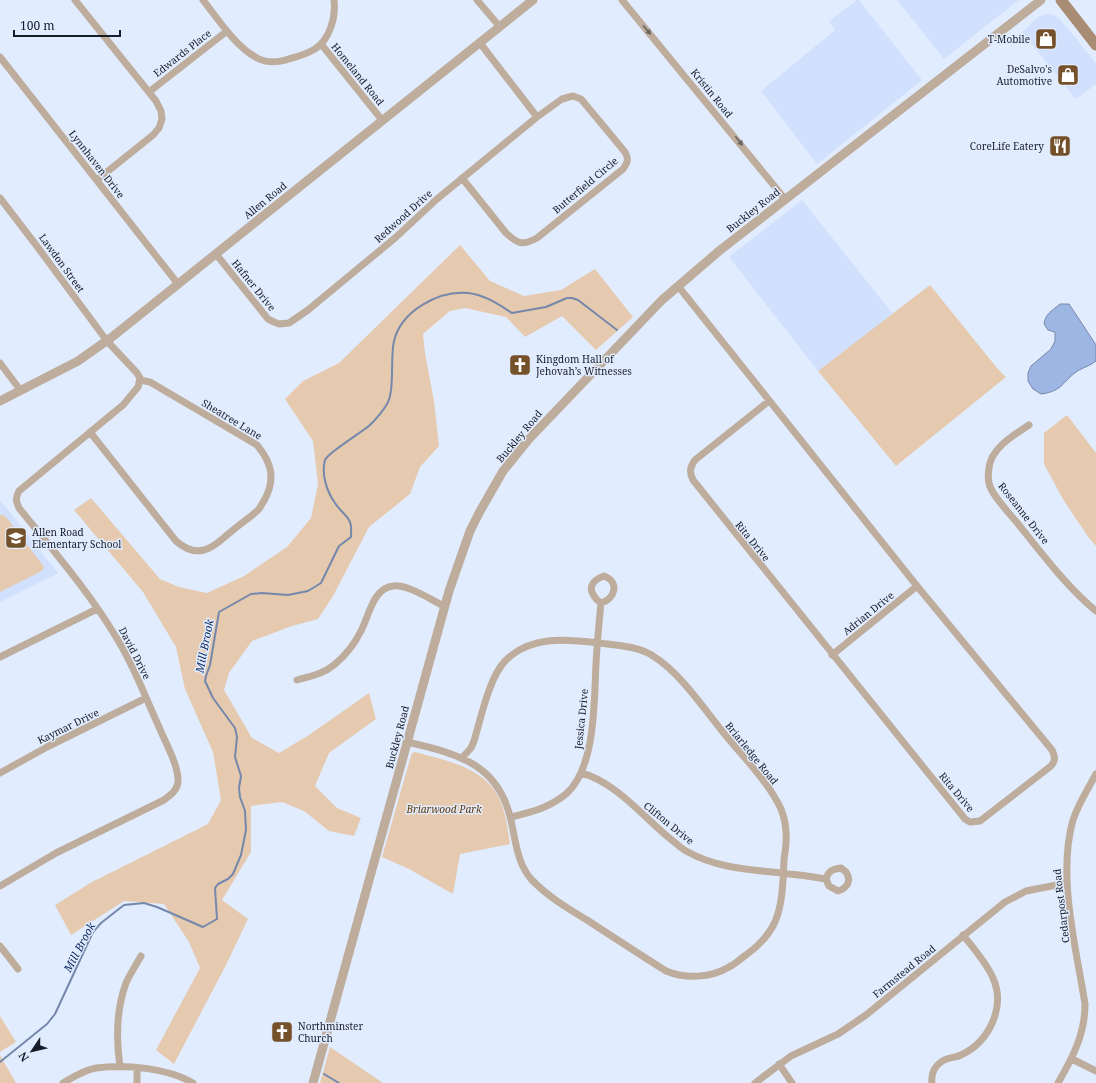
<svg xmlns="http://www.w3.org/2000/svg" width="1096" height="1083" viewBox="0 0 1096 1083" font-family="'Noto Serif',serif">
<rect width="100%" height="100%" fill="#e2ecff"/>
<path fill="#d0e0fd" d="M857,0H859L922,80L817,164L761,91L835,30L829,21Z
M897,0H1019L944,59Z
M1045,14L1054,15L1060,19L1096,63V84L1076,99L1022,32L1037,18Z
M802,200L893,314L818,371L729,257Z
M0,500L58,573L0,602Z"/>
<path fill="#e5cab0" d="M460,245L490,281L524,296L561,290L595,269L633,317L596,350L562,316L525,337L506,317L465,308L450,311L423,334L425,353L434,401L439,446L420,467L410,494L369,527L333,596L318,619L292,626L252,641L229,673L224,690L252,738L279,753L309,735L369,693L376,719L329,753L315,786L337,808L361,818L354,836L329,831L304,811L282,802L251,806V852L222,900L248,919L225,967L174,1064L156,1050L200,968L189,942L164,904L124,901L71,935L55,905L92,882L208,824L221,800L213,752L185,689L176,647L143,592L74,510L91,498L160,579L179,587L207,593L244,576L287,547L311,518L318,484L313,441L285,399L303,381L339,363Z
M930,285L997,368L1006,377L896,466L818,371Z
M1067,415L1096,453V546L1089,538L1064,501L1044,464V433Z
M0,515H3L7,518L44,567L42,571L0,592Z
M415,752C450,762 491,768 503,808C507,820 508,832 510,844L460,854L453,894L409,869L382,857L410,759L412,753Z
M0,1016L16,1042L0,1052Z
M330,1047L383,1083H320Z
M0,1055L16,1083H0Z"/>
<path fill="#9db6e3" stroke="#7588ab" d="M1060,304H1069L1096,345V361C1091,365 1085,367 1079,370C1062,381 1064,391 1041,394L1033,389L1028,381V373L1031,366L1051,349L1055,341V332L1048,330L1044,324C1045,314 1053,310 1060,304Z"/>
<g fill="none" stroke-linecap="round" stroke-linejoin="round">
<path stroke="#7588ab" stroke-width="2" d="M0,1062L47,1024L55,1014L93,932L101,923L124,905L144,903L157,907L203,927L217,919L215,888L218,884L228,879L233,874L241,855L246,830L245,811L240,797L239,788L241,776L235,757L237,737L235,728L213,698L205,681L206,676L210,665L219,612L251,594L262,593L288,595L308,591L321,583L339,546L351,537C351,532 352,527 350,522C347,515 339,510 335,503C327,492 321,474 325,460C327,453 361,433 370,425C376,419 383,411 387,404C395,391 390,357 394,341C401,311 439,290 468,293C485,295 498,304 512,313L546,307L567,298H572L578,300L617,330
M324,1074L339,1083"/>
<path stroke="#bead9c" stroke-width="7" d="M75,0L156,101L161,111L162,119L159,128L153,135L97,180
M203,0C218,19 235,46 257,58C268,64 281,62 292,58C300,56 308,53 315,49C330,39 336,17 334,0
M477,0L500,27
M622,0L785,199
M480,43L537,117
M321,44L382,120
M0,57L178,284
M149,92L227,31
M0,198L36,245L107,341L137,373L140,378L138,387L123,405L19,491C15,498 16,501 19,508C52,549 89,592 116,637C134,665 145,697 159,727C165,742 179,766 178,782C177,791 170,795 164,800L56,853L0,886
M216,254L268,319L274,322L279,324L289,323L308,310L395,238L437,199L537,117L562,99L573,96L581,99L625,152C629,159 628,162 623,169L537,238C522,246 518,244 506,233L462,178
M678,286L917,586L1052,750C1055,757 1056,760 1051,766L980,821L970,822L965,819L693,480C689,472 690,467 695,460L769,401
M0,363L21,391
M1029,425C1014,435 991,448 989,468C988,474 988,483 991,489C998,502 1010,514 1019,525C1043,555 1067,587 1096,611
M90,432L176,541C184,548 193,553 204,550C214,548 224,537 232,531C240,524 251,517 259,509C261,506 263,502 265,499C276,478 271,462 257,445L150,382L140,380
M604,576C620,582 615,599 601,603C597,601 596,599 594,596C587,586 595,579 604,576Z
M832,655L917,586
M0,657L97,609
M297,680C311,676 323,674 334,665C345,656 355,643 361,631C369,616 373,588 393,586C408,584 431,600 444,606
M407,742C460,754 501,765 512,825C516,844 518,864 531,879C547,896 567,908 587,920C613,937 639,954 666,971C685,979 711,978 729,967C735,964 740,959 746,955C757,947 769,935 775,922C783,903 783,880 784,860C785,851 787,842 786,833C786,825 784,817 781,809C769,783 746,760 727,737C706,712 681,673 653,656C640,647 622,646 607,644C572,640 533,633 505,661C489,678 481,718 474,741L471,748L462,758
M0,773L47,747L146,698
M581,773C615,781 646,820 673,841C678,845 683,850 688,852C718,869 756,870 789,874C801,875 814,877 826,879
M511,817C531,812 549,808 566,794C596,768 594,700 596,664C597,643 599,623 601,603
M841,868L846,872C852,881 847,888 838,891L829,886L826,879C828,871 833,869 841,868Z
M0,946L18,969
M1072,1059L1096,1071
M779,1064L792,1083
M120,1067C116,1039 116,1010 126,983C130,974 136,965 141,956
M137,1068V1083
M63,1083C73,1077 84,1070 96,1068C125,1064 168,1068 193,1083
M755,1083L791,1056L838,1034L866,1015L1005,902L1026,891L1067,883
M932,1083C931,1075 934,1067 941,1062C947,1057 955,1058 961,1055C989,1042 1006,1007 993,978C986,962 974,949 963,935
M1058,1083C1073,1057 1085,1034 1085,1004C1076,947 1057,876 1073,820C1078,804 1088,789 1096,774"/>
<path stroke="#bead9c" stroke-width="9" d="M0,401L78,361L112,337L533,0
M313,1083L449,591L470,531L479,513L503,471L529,439L662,300L719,251L1041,0"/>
<path stroke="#a88d74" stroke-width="11" d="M1061,0L1096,45"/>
</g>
<defs><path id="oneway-solid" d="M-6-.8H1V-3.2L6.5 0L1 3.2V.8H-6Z"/></defs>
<g fill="#6a6562">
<use href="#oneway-solid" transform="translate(647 30) rotate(50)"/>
<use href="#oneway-solid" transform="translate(739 141) rotate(51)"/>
</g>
<defs>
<g id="shop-square" transform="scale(1.15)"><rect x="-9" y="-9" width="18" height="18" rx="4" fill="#75512b" stroke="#e2ecff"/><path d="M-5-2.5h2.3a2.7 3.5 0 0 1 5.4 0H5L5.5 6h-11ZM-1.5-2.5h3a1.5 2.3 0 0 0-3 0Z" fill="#fff"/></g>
<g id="restaurant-square" transform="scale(1.15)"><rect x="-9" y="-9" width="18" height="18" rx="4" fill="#75512b" stroke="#e2ecff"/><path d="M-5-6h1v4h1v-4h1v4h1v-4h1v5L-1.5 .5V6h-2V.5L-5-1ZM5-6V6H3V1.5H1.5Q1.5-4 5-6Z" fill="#fff"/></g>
<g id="church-square" transform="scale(1.15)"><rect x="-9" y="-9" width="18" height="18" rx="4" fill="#75512b" stroke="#e2ecff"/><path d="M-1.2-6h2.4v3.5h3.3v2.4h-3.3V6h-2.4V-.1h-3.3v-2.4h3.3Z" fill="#fff"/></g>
<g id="school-square" transform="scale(1.15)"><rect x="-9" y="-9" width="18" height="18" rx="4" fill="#75512b" stroke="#e2ecff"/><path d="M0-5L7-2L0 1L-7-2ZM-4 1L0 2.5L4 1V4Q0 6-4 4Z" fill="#fff"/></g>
</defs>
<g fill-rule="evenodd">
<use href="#shop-square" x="1046" y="39"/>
<use href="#shop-square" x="1068" y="75"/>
<use href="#restaurant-square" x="1060" y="146"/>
<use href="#church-square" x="520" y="365"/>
<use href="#school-square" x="16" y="538"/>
<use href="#church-square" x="282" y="1032"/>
</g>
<g text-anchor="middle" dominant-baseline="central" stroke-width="3" stroke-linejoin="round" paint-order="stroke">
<g font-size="10" fill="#171d28" stroke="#e2ecff" text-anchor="end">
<text x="1030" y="39">T-Mobile</text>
<text x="1052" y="69">DeSalvo's<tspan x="1052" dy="12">Automotive</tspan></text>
<text x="1044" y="146">CoreLife Eatery</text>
<text x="536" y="359" text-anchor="start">Kingdom Hall of<tspan x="536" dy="12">Jehovah’s Witnesses</tspan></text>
<text x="32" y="532" text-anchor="start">Allen Road<tspan x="32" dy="12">Elementary School</tspan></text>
<text x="298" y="1026" text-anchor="start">Northminster<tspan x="298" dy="12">Church</tspan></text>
</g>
<g font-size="10" fill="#171d28" stroke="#e2ecff">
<text transform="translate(182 53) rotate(-38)">Edwards Place</text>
<text transform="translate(358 74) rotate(51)">Homeland Road</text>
<text transform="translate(712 93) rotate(51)">Kristin Road</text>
<text transform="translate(97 164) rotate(52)">Lynnhaven Drive</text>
<text transform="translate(585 185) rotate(-40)">Butterfield Circle</text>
<text transform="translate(265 200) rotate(-39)">Allen Road</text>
<text transform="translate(753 210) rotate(-38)">Buckley Road</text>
<text transform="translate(403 216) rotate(-42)">Redwood Drive</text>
<text transform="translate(62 263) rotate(54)">Lawdon Street</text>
<text transform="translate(254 285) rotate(51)">Hafner Drive</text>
<text transform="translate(232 419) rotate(31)">Sheatree Lane</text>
<text transform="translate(519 436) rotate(-50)">Buckley Road</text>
<text transform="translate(1024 513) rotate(52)">Roseanne Drive</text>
<text transform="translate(753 541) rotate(51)">Rita Drive</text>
<text transform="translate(868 613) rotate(-39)">Adrian Drive</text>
<text transform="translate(135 653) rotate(63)">David Drive</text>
<text transform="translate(581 719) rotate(-84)">Jessica Drive</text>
<text transform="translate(68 726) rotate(-26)">Kaymar Drive</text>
<text transform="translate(397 737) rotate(-75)">Buckley Road</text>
<text transform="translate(752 753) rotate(51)">Briarledge Road</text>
<text transform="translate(957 792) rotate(50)">Rita Drive</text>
<text transform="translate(669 823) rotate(39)">Clifton Drive</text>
<text transform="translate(1061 906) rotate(-97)">Cedarpost Road</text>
<text transform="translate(904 971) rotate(-39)">Farmstead Road</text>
</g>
<g font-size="10" font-style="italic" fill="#5b3503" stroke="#e2ecff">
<text x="444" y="809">Briarwood Park</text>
</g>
<g font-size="11" font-style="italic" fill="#112c61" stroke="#e2ecff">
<text transform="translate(204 646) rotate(-79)">Mill Brook</text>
<text transform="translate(79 947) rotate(-62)">Mill Brook</text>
</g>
</g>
<g transform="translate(32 1051) rotate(235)" stroke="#e2ecff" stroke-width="3" paint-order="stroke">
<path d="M0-3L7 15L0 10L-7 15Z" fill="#171d28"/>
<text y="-6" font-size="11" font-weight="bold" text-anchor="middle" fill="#171d28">N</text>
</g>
<path d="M14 30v6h106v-6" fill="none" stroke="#171d28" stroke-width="2"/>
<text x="20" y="30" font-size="12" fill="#171d28" stroke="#e2ecff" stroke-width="3" paint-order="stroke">100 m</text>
</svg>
